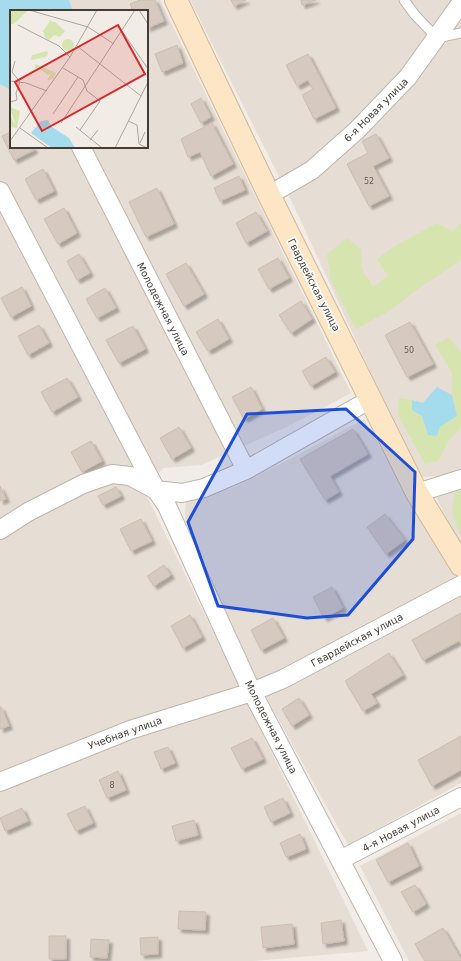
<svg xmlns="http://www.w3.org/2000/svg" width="461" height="961" viewBox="0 0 461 961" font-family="'DejaVu Sans',sans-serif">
<defs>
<filter id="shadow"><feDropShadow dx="3.5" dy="3.5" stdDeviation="1" flood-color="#0004"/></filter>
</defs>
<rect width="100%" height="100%" fill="#f2ece6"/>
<path fill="#e6ddd4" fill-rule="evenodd" d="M0,0H160L351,393L289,426L201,465L164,468L142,486L368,951L254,961H0ZM11,11H147V147H11Z
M190,0H461V469L442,476L422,477L381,395L293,204Z
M364,419L461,586V783L348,845L250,668L185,517L186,502L235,487L290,459Z
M461,486V548L436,497L446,491Z
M461,813V961H409L360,866Z"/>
<path fill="#d6e5b0" d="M437,223L452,231L461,224V260L418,289L389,311L356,329L331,281L327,254L347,238L361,249L362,269L373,287L388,276L377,259L395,246Z
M449,337L461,353V427L449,440L438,461L425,464L398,415L399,398L412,400V410L422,416L428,435L437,436L440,427L457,416L452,395V372L435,345Z
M461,487V534C450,515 451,510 456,489Z"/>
<path fill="#a4dbed" d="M0,0H69L73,11H11V90L0,84Z
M437,387L452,395L457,416L440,427L437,436L428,435L422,416L412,410V400L423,403Z"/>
<path fill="#d6c9bf" stroke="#cebdaf" filter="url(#shadow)" d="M140,0H155L164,21L147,28V11H133L130,4Z
M231,0H246L234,6Z
M301,0H316L302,5Z
M177,45L183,63L162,72L155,54Z
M308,54L336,108L314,119L302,95L313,89L308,80L297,86L286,65Z
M201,98L211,117L201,123L191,104Z
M212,123L233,164L211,176L200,152L188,157L181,139Z
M11,132V147H33L34,150L14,160L2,136Z
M376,134L389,158L373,166L389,196L369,206L347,164L368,153L362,141Z
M43,169L54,191L36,200L25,179Z
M239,176L245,190L220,201L214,188Z
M157,188L174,224L146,237L129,202Z
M64,208L77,233L58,244L44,219Z
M256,212L267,231L246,243L236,223Z
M79,254L90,273L77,280L67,261Z
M278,258L289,278L269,289L258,269Z
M186,263L204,294L184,306L166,274Z
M22,287L31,306L11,317L1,298Z
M105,288L116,308L97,318L86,299Z
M301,301L312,319L291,333L279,315Z
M218,319L229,339L208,351L196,332Z
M410,322L433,364L407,377L385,335Z
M39,325L49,343L28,355L18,336Z
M133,326L145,349L119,363L106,340Z
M326,357L335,372L311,386L302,371Z
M67,378L78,397L52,412L41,392Z
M251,387L262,409L244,419L232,397Z
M179,427L191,448L172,459L160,438Z
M353,429L368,454L330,476L339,492L325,500L300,459Z
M91,441L102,461L82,472L71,452Z
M0,486L6,499L0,501Z
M116,487L121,496L103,505L98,496Z
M385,514L405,540L386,554L367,527Z
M141,519L152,541L131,551L120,529Z
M164,565L171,575L154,586L147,576Z
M332,587L343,608L324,618L313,597Z
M461,613V644L459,641L423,660L412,640Z
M190,615L202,637L183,648L171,626Z
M273,618L284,638L261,650L251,630Z
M389,653L403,675L371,694L377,703L363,711L345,681Z
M299,698L309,715L292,726L282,709Z
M0,707H1L9,726L0,729Z
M461,736V770L432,786L418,760Z
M252,738L263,759L242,769L231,748Z
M168,747L175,763L161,769L154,752Z
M118,771L126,790L107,798L99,780Z
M283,798L290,813L271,822L264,807Z
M85,806L93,823L76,831L67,814Z
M22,808L28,821L5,831L0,818Z
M194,820L198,835L176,841L172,826Z
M300,834L306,849L286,857L280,843Z
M408,843L419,866L388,882L376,860Z
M415,885L426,904L413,912L401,892Z
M179,911L206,912L205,930L178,929Z
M341,920L344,941L323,944L321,923Z
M292,924L294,944L263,948L261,927Z
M443,928L461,959V961H425L415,944Z
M49,936H66V959H49Z
M158,937V954L141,955L140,938Z
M91,939L109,940L107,958L90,957Z"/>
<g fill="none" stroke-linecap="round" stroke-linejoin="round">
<g stroke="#c0b5ac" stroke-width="11">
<path id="lane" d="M404,0L415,15L437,38L461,33"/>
</g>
<g stroke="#c0b5ac" stroke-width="20">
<path id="street" d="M81,147L246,470
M0,191L156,490L167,506L252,692L393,961
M269,195L312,170L357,130L408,77L461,3
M417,493L461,479
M0,530L28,512L83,484L112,474L130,476L156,490L182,493L204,488L246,470L371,399
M0,782L130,730L252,692L283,679L461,585
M340,860L461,797"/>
</g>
<g stroke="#d0b897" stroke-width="24">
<path id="secondary" d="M176,0L269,195L417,493L461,565"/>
</g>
<use href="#lane" stroke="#fff" stroke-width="9"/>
<use href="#street" stroke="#fff" stroke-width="18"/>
<use href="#secondary" stroke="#fce6c6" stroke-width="22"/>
</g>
<path fill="#1d4ed8" fill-opacity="0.2" stroke="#1d4ed8" stroke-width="3" stroke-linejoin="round" d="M346,409L415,472L413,539L348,615L307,618L218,606L188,522L247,414Z"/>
<g text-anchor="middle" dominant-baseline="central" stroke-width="3.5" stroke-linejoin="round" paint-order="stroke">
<g font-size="8" fill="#685f58">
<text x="369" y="181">52</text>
<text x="409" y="350">50</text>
<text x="112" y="785">8</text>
</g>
<g font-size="10" fill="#443c35" stroke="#fff">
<text transform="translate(376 110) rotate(-45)">6-я Новая улица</text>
<text transform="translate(314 285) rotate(63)">Гвардейская улица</text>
<text transform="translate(163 309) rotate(63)">Молодежная улица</text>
<text transform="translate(357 640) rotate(-28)">Гвардейская улица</text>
<text transform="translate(271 727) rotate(63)">Молодежная улица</text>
<text transform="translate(125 733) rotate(-20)">Учебная улица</text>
<text transform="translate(401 829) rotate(-28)">4-я Новая улица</text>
</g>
</g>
<g transform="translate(10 10)">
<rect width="138" height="138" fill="#f2ece6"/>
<path d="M0,0H18L4,14H0ZM40,11L45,12L55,21L50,27L44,25L39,30L35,27L33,21ZM52 35a6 6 0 1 1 12 0a6 6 0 1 1-12 0ZM37,41L38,44L36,47L21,50L22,45ZM26,54L46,63L43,69L37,70L41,64L38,65L30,59L24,58ZM0,97L10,101L7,118L0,117V106L5,114Z" fill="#d6e5b0"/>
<path d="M38,110L42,117L59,128L65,138H42L21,123L31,111Z" fill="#a4dbed"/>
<path fill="none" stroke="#aca69f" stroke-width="1" d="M19,0L78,17L104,34M129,0L138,14M8,15L49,36L60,47M112,21L138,59M67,36L131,86M53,58L73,70L77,81L90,91L70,120M0,71L16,73L37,81M0,92L7,90L6,83L10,72L2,62L5,51M43,104L68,67M118,111L127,115L129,134L137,138M51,113L125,0M66,117L92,138M10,118L38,138M80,130L88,120M0,131L60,47L87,0M130,133L135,122M105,138L138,72"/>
<path fill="#d62828" fill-opacity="0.15" stroke="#d62828" stroke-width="2" d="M108,15L135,64L32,121L5,72Z"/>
<rect width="138" height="138" fill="none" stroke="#443c35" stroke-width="2"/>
</g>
</svg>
